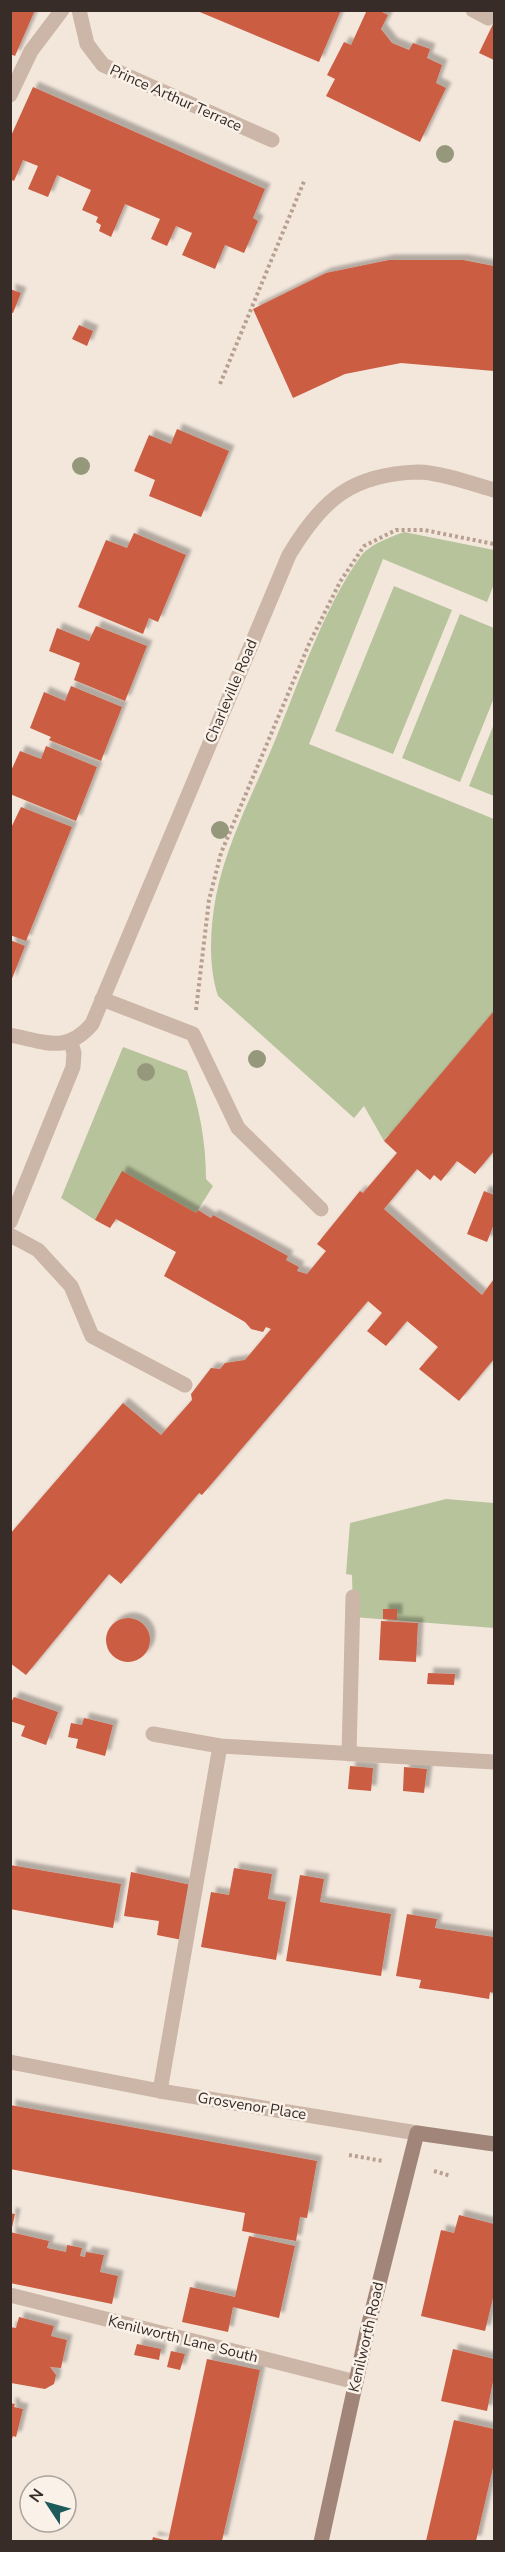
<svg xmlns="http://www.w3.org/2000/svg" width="505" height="2552" viewBox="0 0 505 2552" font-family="'Nunito Sans',sans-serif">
<defs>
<filter id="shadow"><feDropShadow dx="5.5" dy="-5.5" stdDeviation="1.5" flood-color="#0004"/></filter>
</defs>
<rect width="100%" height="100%" fill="#f3e7dc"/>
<path fill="#b7c39b" d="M404,532L494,550V584L487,602L383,559L309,744L494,819V1012L384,1141L364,1106L354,1118L218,996C208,965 210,928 216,896C227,841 255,790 276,738C300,680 324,607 361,556C370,544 391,537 404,532Z
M394,586L452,610L393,754L335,731Z
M460,614L494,628V698L460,782L402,758Z
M494,724V796L469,786Z
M123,1047L187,1071C199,1107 206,1140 206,1179L213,1186L196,1213L95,1220L61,1198Z
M446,1499L494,1503V1628L353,1617L352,1575L346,1574L350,1523Z"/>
<path fill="#cb5d43" filter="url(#shadow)" d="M10,10H35L15,56L10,54Z
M195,10L330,11L341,10L319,62Z
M367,10H378L388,15L381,29L392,43L409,50L413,43L430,49L427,58L442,65L436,83L446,88L420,142L326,96L335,79L327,75L344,42L351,45Z
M494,22V60L479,53Z
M33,87L265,189L253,218L258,221L244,253L225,245L215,269L182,255L192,233L176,226L167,246L151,239L160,219L125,204L111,237L99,231L101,225L96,222L98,217L82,210L91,190L57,175L48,197L28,189L38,166L23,160L14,181L10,179V138Z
M389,260H463L494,266V371L401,363L345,374L293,398L253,309L326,273Z
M10,289L21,293L13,313L10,312Z
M79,325L93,331L87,346L72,339Z
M177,429L229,451L201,517L149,496L155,480L134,471L149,435L171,444Z
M134,533L186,555L158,622L149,618L143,634L78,607L106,540L127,548Z
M96,626L147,646L125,701L74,680L80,663L49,651L57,628L89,641Z
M71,686L122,707L101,761L49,740L51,737L30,728L44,692L65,701Z
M46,746L97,767L76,821L10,794V773L20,751L41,759Z
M21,807L72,827L26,941L10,935V830Z
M10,940L25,946L11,981H10Z
M494,1011V1151L475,1174L457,1161L441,1181L434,1175L430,1180L417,1169L384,1209L482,1295L494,1279V1359L459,1401L419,1369L438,1347L407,1321L386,1346L367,1331L382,1313L368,1301L202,1495L199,1493L121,1584L109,1574L26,1675L10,1663V1534L123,1403L161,1435L192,1400L191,1394L211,1368L220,1369L225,1363L245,1360L271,1329L266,1327L263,1332L251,1329L245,1322L164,1276L176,1252L116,1219L110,1228L95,1220L122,1171L196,1213L198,1210L211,1218L213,1215L288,1256L286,1260L299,1267L297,1271L307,1274L326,1251L317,1244L360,1191L363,1193L397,1153L384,1141Z
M484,1191L494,1195V1224L487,1242L467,1234Z
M383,1609H397V1620L383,1619Z
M106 1640a22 22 0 1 1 44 0a22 22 0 1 1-44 0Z
M381,1621L418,1623L416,1662L379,1660Z
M428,1673L455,1674L454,1685L427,1684Z
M14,1697L58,1712L46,1745L21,1736L25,1726L10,1721V1704Z
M84,1718L113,1725L105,1756L76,1748L78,1739L68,1737L71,1723L82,1725Z
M350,1766L373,1768L371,1791L348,1789Z
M404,1767L427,1769L424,1793L403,1791Z
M10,1865L121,1884L113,1928L10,1909Z
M234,1868L272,1874L268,1899L286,1902L276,1960L201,1947L211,1892L229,1895Z
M131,1872L191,1885L182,1940L157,1935L159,1921L124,1916Z
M300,1875L324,1879L320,1902L391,1914L381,1976L286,1961Z
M407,1914L437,1919L435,1928L494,1937V1993L490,1992L489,1999L453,1993L419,1988L421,1980L396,1976Z
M10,2105L317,2161L307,2218L300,2217L296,2241L242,2231L245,2213L10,2169Z
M10,2213L15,2214L11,2232H10Z
M459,2215L494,2224V2294L485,2331L421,2316L441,2230L454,2233Z
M10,2232L49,2241L47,2248L66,2252L67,2245L82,2248L80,2256L85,2257L86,2252L104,2255L100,2272L118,2276L112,2304L10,2283Z
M249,2236L295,2246L279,2318L233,2307L228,2332L182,2322L190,2287L235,2297Z
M19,2317L54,2326L51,2336L67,2340L61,2368L50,2367L56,2375L54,2384L45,2389L11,2383L10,2327L16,2328Z
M137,2344L161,2349L159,2360L134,2355Z
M453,2349L494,2359V2377L487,2411L441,2401Z
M171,2351L185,2354L180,2370L167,2367Z
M207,2359L260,2370L244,2445L222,2541H168Z
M10,2403L15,2404L14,2407L23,2409L16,2437L13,2436L11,2441Z
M454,2420L494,2429L493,2468L476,2541H426Z
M153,2537L168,2541H152Z"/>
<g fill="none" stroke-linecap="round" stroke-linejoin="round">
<path stroke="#b8a091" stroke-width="4" stroke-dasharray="3 3" stroke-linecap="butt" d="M220,384L305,179
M196,1010L209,900L221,853L309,644L340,582L364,546L396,530H424L494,544
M349,2155L383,2161
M434,2171L451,2176"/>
<path stroke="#ccb6a7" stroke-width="15" d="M473,10L488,18
M10,95L31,51L62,10
M102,999L193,1034L238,1128L321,1209
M10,1235L38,1250L71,1286L92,1336L185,1385
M153,1734L220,1746
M349,1754L353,1597
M160,2091L220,1746L494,1762"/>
<path stroke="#ccb6a7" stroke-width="15" d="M79,10L87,44L103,65L272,140
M10,1035C46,1042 66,1054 92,1024L289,555C322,500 351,474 418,472C439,472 473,484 494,490
M10,1222L73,1067L74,1053L71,1043
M10,2062L160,2091L417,2133
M10,2295L356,2382"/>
<path stroke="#a08578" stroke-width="15" d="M321,2542L367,2331L417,2133L494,2144"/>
</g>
<g fill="#96987b">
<circle cx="445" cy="154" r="9"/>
<circle cx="81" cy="466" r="9"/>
<circle cx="220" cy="830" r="9"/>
<circle cx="257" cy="1059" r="9"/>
<circle cx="146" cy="1072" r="9"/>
</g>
<g text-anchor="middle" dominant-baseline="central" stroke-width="5" stroke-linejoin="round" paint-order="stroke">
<g font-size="15" fill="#382c28" stroke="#faf2e9">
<text transform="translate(176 98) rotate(24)">Prince Arthur Terrace</text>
<text transform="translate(231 691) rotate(-67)">Charleville Road</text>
<text transform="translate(252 2106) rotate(9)">Grosvenor Place</text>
<text transform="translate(366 2337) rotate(-77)">Kenilworth Road</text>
<text transform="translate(183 2339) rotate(14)">Kenilworth Lane South</text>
</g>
</g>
<rect width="505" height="2552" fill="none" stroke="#382c28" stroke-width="24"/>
<g transform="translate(48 2504) rotate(306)"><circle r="28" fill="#faf2e9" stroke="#aca39c" stroke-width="1.5"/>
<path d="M0-4.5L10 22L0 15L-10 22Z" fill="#1c5a5b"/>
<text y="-9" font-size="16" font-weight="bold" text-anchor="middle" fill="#382c28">N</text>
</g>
</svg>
